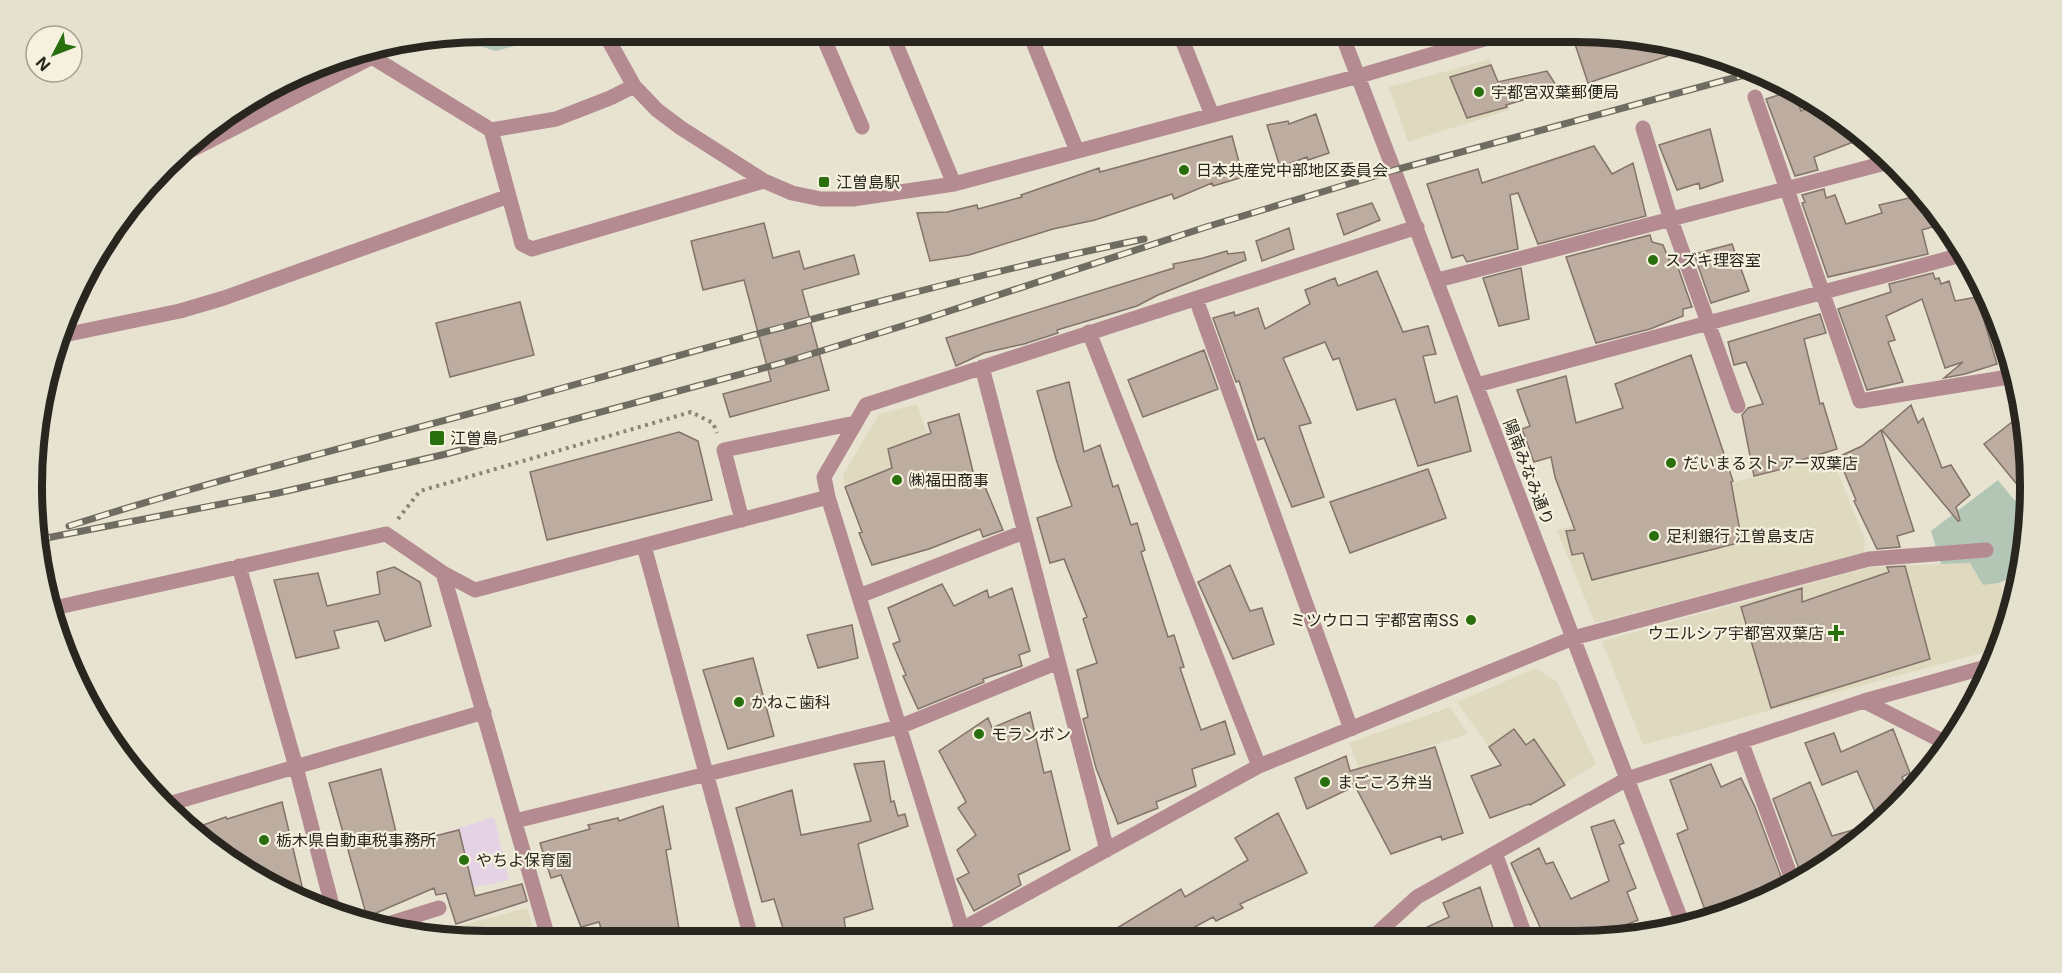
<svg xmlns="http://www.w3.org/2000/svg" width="2062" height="973" viewBox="0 0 2062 973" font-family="Inter,'Noto Sans JP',sans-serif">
<rect width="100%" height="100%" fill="#e8e3d1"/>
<path fill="#dfd9bf" d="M1490,59L1509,110L1408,142L1389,87Z
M917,404L947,492L845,487L843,475L879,414Z
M1831,456L1865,540L1864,553L1595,623L1557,530Z
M1970,563L1983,585L1999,583L2010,613L2000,648L1643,745L1602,641L1871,567Z
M1536,668L1557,682L1596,764L1530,805L1457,702Z
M1450,707L1468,734L1359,768L1349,743Z
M527,908L537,941H486L425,935Z
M1656,920L1660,931L1635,938H1608Z"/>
<path fill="#e4d3e5" d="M494,817L509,880L436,895L417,841Z"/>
<path fill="#b3c6b6" d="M487,32H563L561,34L495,51L453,37Z
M1998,480L2015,501L2030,492L2022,573L1999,583L1983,585L1970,563L1941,564L1931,531Z"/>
<path fill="#bdaca0" stroke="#837369" stroke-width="1.5" d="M1607,35L1665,40L1691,48L1588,83L1575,44Z
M1491,65L1498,82L1547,71L1559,90L1506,105L1507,107L1467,118L1450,77Z
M1794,90L1801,111L1819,103L1829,108L1864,138L1814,157L1818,170L1795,176L1766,99Z
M1316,114L1329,153L1308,160L1307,157L1280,167L1267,125L1288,121L1289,124Z
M1710,129L1723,181L1700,189L1699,183L1677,190L1659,145Z
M1232,136L1243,177L1213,186L1212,183L1174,199L1172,194L1095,220L1053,229L969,255L930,261L917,213L947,212L977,205L978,209L1022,197L1021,195L1099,168L1100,172Z
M1594,146L1612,174L1633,163L1646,216L1538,244L1518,193L1510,195L1518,249L1467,262L1463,255L1452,258L1427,184L1478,169L1482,183Z
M1824,189L1826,198L1835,195L1846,224L1882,213L1879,205L1922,195L1945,223L1922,230L1928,254L1828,277L1802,203L1805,202L1802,195Z
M1372,203L1380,220L1344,235L1337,214Z
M764,223L773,258L799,251L804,269L854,255L859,274L802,290L829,390L730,417L723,394L771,381L744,280L703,290L691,241Z
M1289,228L1294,249L1262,261L1256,241Z
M1650,235L1652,242L1663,245L1669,260L1675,259L1692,307L1683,309V316L1650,329L1596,343L1566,257Z
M1732,244L1749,291L1711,303L1694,254Z
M1227,251L1228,254L1244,252L1246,260L1158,295L1137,306L1057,330L1058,333L1024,344L984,353L956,366L946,338L1174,268L1173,264L1203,258Z
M1521,268L1529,319L1499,326L1483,278Z
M1377,271L1403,332L1428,326L1436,354L1423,356L1435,403L1457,396L1471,451L1418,466L1395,399L1357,410L1339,358L1333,360L1325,342L1283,358L1311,423L1299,426L1324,497L1292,507L1264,438L1258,440L1239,381L1236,382L1213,318L1234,312L1235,316L1258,308L1265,329L1310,304L1305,290L1335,278L1338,286Z
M1933,273L1935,279L1939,278L1941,284L1949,281L1955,301L1977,297L1997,364L1965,374L1944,378L1963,362L1945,368L1922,299L1886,316L1895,340L1888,342L1903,382L1867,390L1838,309L1891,292L1889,284Z
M520,302L534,355L450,377L436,323Z
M1820,314L1826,333L1804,339L1820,404L1823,403L1837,449L1789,464L1790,467L1754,476L1742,415L1748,408L1763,404L1746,362L1734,365L1728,342Z
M1204,350L1218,389L1143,417L1128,380Z
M1691,355L1733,481L1731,482L1742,542L1592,580L1583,553L1572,555L1566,531L1575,530L1555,477L1551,457L1534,462L1522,429L1530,426L1517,390L1566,376L1576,423L1623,408L1615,384Z
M1069,382L1084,452L1100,445L1113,487L1118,485L1131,525L1137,523L1145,550L1141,552L1168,637L1174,635L1184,667L1180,668L1201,730L1225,721L1235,754L1192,769L1196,786L1156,802L1158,808L1118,824L1096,768L1083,719L1088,717L1077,670L1097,663L1083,619L1087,617L1064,559L1050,563L1037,518L1072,506L1056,459L1037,391Z
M1911,405L1918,423L1923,418L1942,468L1951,465L1970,495L1956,507L1960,520L1958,521L1882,430Z
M959,414L976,484L983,482L1003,530L983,537L980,529L929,549L872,565L859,533L862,532L845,487L892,468L888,449L931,433L928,423Z
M2012,422L2026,439L2030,487L2029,499L1984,444Z
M1881,430L1914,531L1897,536L1900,547L1877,549L1854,501L1856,500L1838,457L1862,446Z
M679,432L698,441L712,500L547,540L530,472Z
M1428,469L1446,518L1350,553L1330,502Z
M1230,565L1250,611L1262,608L1274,644L1233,659L1198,582Z
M1905,566L1930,659L1771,708L1741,607L1802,588V602L1889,572L1887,567Z
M394,567L420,582L431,626L385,641L378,621L334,631L339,648L296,658L274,580L318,573L327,606L380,594L377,572Z
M942,584L954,606L987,590L989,598L1012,588L1030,651L1019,655L1022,666L983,679L984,682L918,709L903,676L906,675L893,644L900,641L888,608Z
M852,625L858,658L818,668L807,635Z
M753,658L774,736L728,749L703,670Z
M1030,712L1044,773L1051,771L1070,850L1018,875L1021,885L974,911L957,879L969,873L957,850L976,835L958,808L966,802L939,751L988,718L992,728Z
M1514,729L1526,745L1534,739L1565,785L1530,805L1529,804L1490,818L1471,776L1501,765L1489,747Z
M1893,729L1910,773L1902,777L1908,792L1879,821L1857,771L1822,785L1805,743L1834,733L1841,752Z
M1435,747L1463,833L1442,840L1441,836L1391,854L1355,786L1307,809L1295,778L1346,756L1350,771Z
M884,761L891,802L894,801L898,816L905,814L908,826L858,844L873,909L844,918L847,940H810L807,932L786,938L774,899L762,902L736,808L792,790L801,835L871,821L854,764Z
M1711,764L1721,787L1741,778L1755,807L1785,887L1750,907L1708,918L1677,834L1688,829L1670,780Z
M381,769L399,845L459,830L475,896L522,884L527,901L456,924L446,893L436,895L434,888L367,917L329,783Z
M1810,782L1832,836L1877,823L1853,847L1802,877L1773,799Z
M282,802L306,903L189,830L226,817L227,819Z
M663,806L671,849L666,850L681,941H605L599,922L581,927L561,875L551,878L540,843L590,829L588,825L618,818L619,821Z
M1278,813L1307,873L1240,904L1243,908L1216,921L1213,917L1173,939H1099L1181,889L1185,897L1248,860L1235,838Z
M1614,820L1624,843L1619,845L1636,888L1627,892L1638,920L1593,938H1545L1511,863L1539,848L1546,864L1553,862L1571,899L1609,881L1591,827Z
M1480,887L1496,938H1404L1449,917L1443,903Z"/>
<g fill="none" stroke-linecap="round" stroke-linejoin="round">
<path stroke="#888578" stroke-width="4" stroke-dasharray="3 4.5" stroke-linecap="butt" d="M398,519L420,491L691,412L713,423L717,433"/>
<path stroke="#b38b91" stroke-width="15" d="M604,32L634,86L657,110L681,128L764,181L792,193L821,199H853L954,184L1359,76L1508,32
M821,32L862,127
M891,32L954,184
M1029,32L1077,151
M1179,32L1212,115
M1341,32L1683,925
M726,37L738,32
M369,51L372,57L491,130L556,119L610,98L634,86
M1755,97L1860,401L2015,376
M1643,128L1671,220L1738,406
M491,130L522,244L532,249L764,181
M174,159L372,57
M1438,280L1893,161
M1196,299L1351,729
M1996,312L2015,376
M1089,332L1259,766
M64,335L180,311L224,298L509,196
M982,367L1107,850
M1477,385L1965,254
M828,497L962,929V937
M742,520L724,450L855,423
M644,546L752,941
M239,566L296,767L334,913
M443,573L549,941
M859,596L1024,532
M54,608L386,534L443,573L475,590L828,497L824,477L866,405L1417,227
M1864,701L1948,744
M1741,741L1793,882
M165,805L484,712
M515,821L899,727L1058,662
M1495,853L1526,938
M379,927L439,908
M1372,938L1417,897L1627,779L1864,701L1993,665
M946,940L962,929L1259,766L1573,638L1869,559L1986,550"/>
<g stroke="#6f6c61" stroke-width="7">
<path id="rail" d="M69,526C217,479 367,442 516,401C724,343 932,283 1144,239
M36,540L278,493L446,454L782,363L925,319L1206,227L1395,170L1759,71"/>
</g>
<use href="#rail" stroke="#f5f1de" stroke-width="4.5" stroke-dasharray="14" stroke-linecap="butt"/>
</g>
<g fill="#296f0e" stroke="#f5f1de" stroke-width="2">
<circle cx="1479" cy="92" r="6"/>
<circle cx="1184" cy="170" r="6"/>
<rect x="818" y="176" width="12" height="12" rx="3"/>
<circle cx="1653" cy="260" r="6"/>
<rect x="429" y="430" width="16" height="16" rx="3"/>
<circle cx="1671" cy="463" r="6"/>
<circle cx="897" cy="480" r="6"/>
<circle cx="1654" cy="536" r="6"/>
<circle cx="1471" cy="620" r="6"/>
<path d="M1833 624h6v6h6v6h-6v6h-6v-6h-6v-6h6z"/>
<circle cx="739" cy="702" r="6"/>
<circle cx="979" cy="734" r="6"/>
<circle cx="1325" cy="782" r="6"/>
<circle cx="264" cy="840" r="6"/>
<circle cx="464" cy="860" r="6"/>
</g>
<g text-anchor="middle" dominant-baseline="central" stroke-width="4.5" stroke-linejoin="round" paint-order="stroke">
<g font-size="16" fill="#28261f" stroke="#f5f1de" text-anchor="start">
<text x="1491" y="92">宇都宮双葉郵便局</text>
<text x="1196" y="170">日本共産党中部地区委員会</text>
<text x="836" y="182">江曽島駅</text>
<text x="1665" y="260">スズキ理容室</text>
<text x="450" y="438">江曽島</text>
<text x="1683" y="463">だいまるストアー双葉店</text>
<text x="909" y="480">㈱福田商事</text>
<text x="1666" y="536">足利銀行 江曽島支店</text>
<text x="1459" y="620" text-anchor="end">ミツウロコ 宇都宮南SS</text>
<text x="1824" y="633" text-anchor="end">ウエルシア宇都宮双葉店</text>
<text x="751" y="702">かねこ歯科</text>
<text x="991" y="734">モランボン</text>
<text x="1337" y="782">まごころ弁当</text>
<text x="276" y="840">栃木県自動車税事務所</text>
<text x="476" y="860">やちよ保育園</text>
</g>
<g font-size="16" fill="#28261f" stroke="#f5f1de">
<text transform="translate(1529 472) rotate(69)">陽南みなみ通り</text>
</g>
</g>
<path d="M0 0H2062V973H0ZM486 42H1576A444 444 0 0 1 2020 486V487A444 444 0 0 1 1576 931H486A444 444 0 0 1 42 487V486A444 444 0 0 1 486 42Z" fill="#e5e1cf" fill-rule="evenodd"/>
<path fill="none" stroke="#28261f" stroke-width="8" d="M486 42H1576A444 444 0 0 1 2020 486V487A444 444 0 0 1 1576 931H486A444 444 0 0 1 42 487V486A444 444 0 0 1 486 42Z"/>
<g transform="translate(54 54) rotate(228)"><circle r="28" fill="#f5f1de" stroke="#a3a092" stroke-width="1.5"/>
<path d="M0-4.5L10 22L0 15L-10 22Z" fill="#296f0e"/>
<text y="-9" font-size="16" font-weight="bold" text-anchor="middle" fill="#28261f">N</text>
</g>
</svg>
